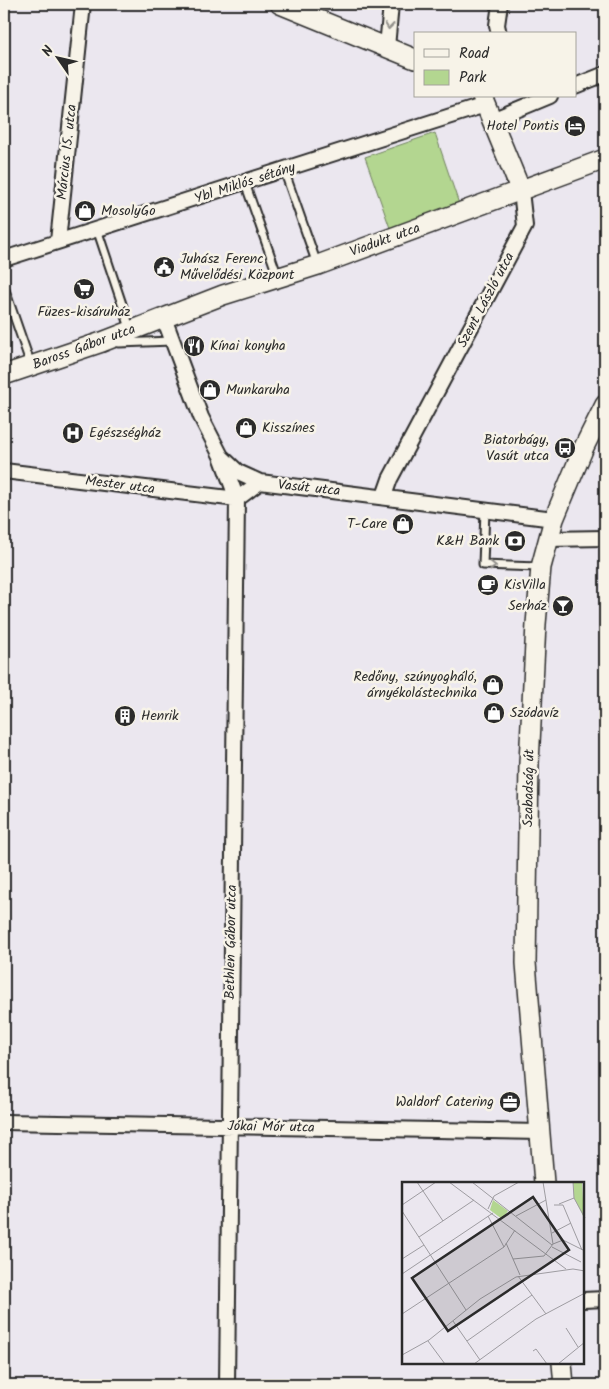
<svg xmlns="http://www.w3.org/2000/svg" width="609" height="1389" viewBox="0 0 609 1389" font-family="Kalam,sans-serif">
<rect width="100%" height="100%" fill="#ebe7ef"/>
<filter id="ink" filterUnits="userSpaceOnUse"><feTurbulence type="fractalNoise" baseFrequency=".02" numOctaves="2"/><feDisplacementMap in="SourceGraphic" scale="10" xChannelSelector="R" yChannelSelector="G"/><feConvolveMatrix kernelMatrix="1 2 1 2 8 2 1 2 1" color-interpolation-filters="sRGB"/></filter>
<g filter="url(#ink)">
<path fill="#b3d690" stroke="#6f805e" d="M435,133L459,204L390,228L365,157Z"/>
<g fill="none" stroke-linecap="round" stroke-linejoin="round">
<g stroke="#2b2b2b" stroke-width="11">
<path id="lane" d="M284,170L317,264
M245,183L278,277
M97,229L131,331
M4,287L31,365
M119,341V343L172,341
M485,510L483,565L539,567"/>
</g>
<g stroke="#2b2b2b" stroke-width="18">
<path id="street" d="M499,34L497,25L500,4
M387,47L391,4
M575,86L605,74
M492,120L550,96
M58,241L83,4
M4,259L485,105
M164,318L201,417L221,456L238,472L260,482L554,519
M221,456L237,499L227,1385
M4,471L237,499
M384,496L390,479L525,226L521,191
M237,499L260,482
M548,539L605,538
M4,1122L539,1132
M583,1300L605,1299"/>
</g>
<g stroke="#2b2b2b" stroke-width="22">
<path id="secondary" d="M280,4L415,59
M482,96L521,191
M4,375L102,342L223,295L318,265L605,159
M544,1183L526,963L529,763L536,624L541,567L554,519L584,447L605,405
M562,1363L564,1385"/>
</g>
<use href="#lane" stroke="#f7f3e8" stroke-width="7"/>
<use href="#street" stroke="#f7f3e8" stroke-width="14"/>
<use href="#secondary" stroke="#f7f3e8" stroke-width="19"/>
</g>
<defs><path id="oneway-chevron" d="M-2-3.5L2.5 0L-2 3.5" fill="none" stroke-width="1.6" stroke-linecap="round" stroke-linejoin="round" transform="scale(1.25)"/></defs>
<g stroke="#918f8a">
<use href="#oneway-chevron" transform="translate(389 26) rotate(96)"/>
<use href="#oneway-chevron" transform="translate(493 566) rotate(1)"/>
</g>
</g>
<defs>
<g id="hotel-disc" transform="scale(1.125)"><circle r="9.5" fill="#2b2b2b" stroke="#f7f3e8"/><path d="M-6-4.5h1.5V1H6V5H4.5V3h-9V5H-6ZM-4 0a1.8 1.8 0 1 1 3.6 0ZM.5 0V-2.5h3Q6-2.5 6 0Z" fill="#fff"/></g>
<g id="shop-disc" transform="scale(1.125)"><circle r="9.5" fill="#2b2b2b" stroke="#f7f3e8"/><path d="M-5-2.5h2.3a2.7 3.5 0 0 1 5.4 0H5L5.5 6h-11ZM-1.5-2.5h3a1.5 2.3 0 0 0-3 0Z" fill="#fff"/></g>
<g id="civic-disc" transform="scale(1.125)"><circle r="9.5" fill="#2b2b2b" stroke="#f7f3e8"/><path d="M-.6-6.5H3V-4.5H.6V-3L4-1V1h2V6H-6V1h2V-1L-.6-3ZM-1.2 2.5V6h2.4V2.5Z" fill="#fff"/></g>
<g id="supermarket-disc" transform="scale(1.125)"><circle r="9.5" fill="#2b2b2b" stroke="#f7f3e8"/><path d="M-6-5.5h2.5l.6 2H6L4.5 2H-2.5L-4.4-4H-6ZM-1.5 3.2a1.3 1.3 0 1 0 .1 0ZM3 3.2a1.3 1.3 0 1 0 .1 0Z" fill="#fff"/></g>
<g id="restaurant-disc" transform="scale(1.125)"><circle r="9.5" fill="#2b2b2b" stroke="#f7f3e8"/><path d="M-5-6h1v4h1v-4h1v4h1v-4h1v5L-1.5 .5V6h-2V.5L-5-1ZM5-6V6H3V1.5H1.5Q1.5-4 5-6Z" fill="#fff"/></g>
<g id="hospital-disc" transform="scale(1.125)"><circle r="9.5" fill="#2b2b2b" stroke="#f7f3e8"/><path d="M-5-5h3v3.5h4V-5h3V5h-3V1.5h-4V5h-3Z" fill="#fff"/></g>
<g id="bus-disc" transform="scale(1.125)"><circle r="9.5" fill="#2b2b2b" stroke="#f7f3e8"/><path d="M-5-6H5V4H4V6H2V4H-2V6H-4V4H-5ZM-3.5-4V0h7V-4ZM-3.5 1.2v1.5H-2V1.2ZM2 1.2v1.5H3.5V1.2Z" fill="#fff"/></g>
<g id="bank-disc" transform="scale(1.125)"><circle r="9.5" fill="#2b2b2b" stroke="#f7f3e8"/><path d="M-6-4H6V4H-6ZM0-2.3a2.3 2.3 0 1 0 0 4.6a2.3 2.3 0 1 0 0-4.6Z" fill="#fff"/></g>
<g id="cafe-disc" transform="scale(1.125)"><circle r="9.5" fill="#2b2b2b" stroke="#f7f3e8"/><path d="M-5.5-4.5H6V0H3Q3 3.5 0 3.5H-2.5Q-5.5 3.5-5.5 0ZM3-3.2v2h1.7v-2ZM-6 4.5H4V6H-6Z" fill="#fff"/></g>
<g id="bar-disc" transform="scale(1.125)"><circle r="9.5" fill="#2b2b2b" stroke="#f7f3e8"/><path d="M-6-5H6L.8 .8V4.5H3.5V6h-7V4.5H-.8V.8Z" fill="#fff"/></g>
<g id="building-disc" transform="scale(1.125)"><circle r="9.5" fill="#2b2b2b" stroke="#f7f3e8"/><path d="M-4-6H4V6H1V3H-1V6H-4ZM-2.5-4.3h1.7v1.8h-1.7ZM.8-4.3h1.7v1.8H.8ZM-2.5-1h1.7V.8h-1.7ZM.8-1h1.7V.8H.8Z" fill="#fff"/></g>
<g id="office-disc" transform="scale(1.125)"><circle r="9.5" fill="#2b2b2b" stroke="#f7f3e8"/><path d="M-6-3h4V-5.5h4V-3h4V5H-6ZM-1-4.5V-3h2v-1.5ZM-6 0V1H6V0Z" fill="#fff"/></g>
</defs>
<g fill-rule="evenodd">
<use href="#hotel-disc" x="575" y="126"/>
<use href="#shop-disc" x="85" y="211"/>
<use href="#civic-disc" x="164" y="267"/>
<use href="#supermarket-disc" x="84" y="289"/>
<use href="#restaurant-disc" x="194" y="346"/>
<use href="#shop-disc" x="210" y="390"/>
<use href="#shop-disc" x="246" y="428"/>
<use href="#hospital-disc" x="73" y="433"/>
<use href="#bus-disc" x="565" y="448"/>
<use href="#shop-disc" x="403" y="524"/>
<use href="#bank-disc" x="515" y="541"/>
<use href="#cafe-disc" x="488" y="585"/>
<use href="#bar-disc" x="563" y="606"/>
<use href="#shop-disc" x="493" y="685"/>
<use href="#shop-disc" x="494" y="713"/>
<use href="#building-disc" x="125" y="716"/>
<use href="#office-disc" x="510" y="1102"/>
</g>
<g text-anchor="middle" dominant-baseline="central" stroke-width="5" stroke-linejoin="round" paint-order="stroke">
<g font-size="14" fill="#2b2b2b" stroke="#f7f3e8" text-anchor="start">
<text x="559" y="126" text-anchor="end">Hotel Pontis</text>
<text x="101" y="211">MosolyGo</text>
<text x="180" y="259">Juhász Ferenc<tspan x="180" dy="16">Művelődési Központ</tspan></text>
<text x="84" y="312" text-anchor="middle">Füzes-kisáruház</text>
<text x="210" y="346">Kínai konyha</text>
<text x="226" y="390">Munkaruha</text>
<text x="262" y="428">Kisszínes</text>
<text x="89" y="433">Egészségház</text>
<text x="549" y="440" text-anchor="end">Biatorbágy,<tspan x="549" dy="16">Vasút utca</tspan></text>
<text x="387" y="524" text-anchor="end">T-Care</text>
<text x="499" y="541" text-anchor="end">K&amp;H Bank</text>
<text x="504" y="585">KisVilla</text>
<text x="547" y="606" text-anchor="end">Serház</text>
<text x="477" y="677" text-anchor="end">Redőny, szúnyogháló,<tspan x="477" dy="16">árnyékolástechnika</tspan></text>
<text x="510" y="713">Szódavíz</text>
<text x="141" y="716">Henrik</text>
<text x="494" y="1102" text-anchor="end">Waldorf Catering</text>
</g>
<g font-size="14" fill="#2b2b2b" stroke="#f7f3e8">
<text transform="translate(67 152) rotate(-84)">Március 15. utca</text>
<text transform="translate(245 183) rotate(-18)">Ybl Miklós sétány</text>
<text transform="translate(385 240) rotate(-20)">Viadukt utca</text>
<text transform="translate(486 300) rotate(-62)">Szent László utca</text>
<text transform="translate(84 347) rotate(-20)">Baross Gábor utca</text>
<text transform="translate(120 485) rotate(7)">Mester utca</text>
<text transform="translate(309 488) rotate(6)">Vasút utca</text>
<text transform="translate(529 788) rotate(-89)">Szabadság út</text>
<text transform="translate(231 942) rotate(-89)">Bethlen Gábor utca</text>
<text transform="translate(271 1127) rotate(1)">Jókai Mór utca</text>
</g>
</g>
<g transform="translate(402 1182)">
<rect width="182" height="182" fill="#ebe7ef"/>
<path d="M171,0H180L182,36L172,16ZM91,18L106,29L100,37L88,28Z" fill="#b3d690"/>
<path fill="none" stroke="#9e9ca1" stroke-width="1" d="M15,0L41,39M47,0L164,87M70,0L150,63M171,0L172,16L183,36M157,22L172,16M0,23L34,0M152,23H161L180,68M86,27L92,14L117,0M0,29L64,128M86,34L102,65M114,34L144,18M150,51L169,41M17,55L72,18M104,61L118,93M151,62L161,58L183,69M150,65L179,80M0,77L22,63M111,77L142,74L151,62L141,0M0,92L91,31M116,94L144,132M0,132L102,65L113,48M51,139L78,178M164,146L176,165M26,159L43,182M65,159L130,113M131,169L134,167L145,182M0,173L27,158L78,117L114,95L171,87L183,89M72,182L134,137L183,111M156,182L183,160"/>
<path fill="#2b2b2b" fill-opacity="0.15" stroke="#2b2b2b" stroke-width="2.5" d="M131,15L167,68L46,149L10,96Z"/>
<rect width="182" height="182" fill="none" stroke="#2b2b2b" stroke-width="2.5"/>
</g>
<rect width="609" height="1389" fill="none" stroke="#f7f3e8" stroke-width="20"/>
<rect x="10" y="10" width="589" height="1369" fill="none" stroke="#2b2b2b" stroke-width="2" filter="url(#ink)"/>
<rect x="414" y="32" width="162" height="65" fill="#f7f3e8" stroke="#a5a39c"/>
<rect x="424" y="49" width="25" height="8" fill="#f7f3e8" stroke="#a5a39c"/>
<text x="459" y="58" font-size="15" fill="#2b2b2b">Road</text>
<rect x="424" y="70" width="25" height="15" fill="#b3d690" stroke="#a5a39c"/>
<text x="459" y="82" font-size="15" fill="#2b2b2b">Park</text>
<g transform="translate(58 58) rotate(304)" stroke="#f7f3e8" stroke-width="4" paint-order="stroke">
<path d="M0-4L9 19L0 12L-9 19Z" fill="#2b2b2b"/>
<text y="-8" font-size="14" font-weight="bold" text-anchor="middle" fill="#2b2b2b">N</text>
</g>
</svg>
